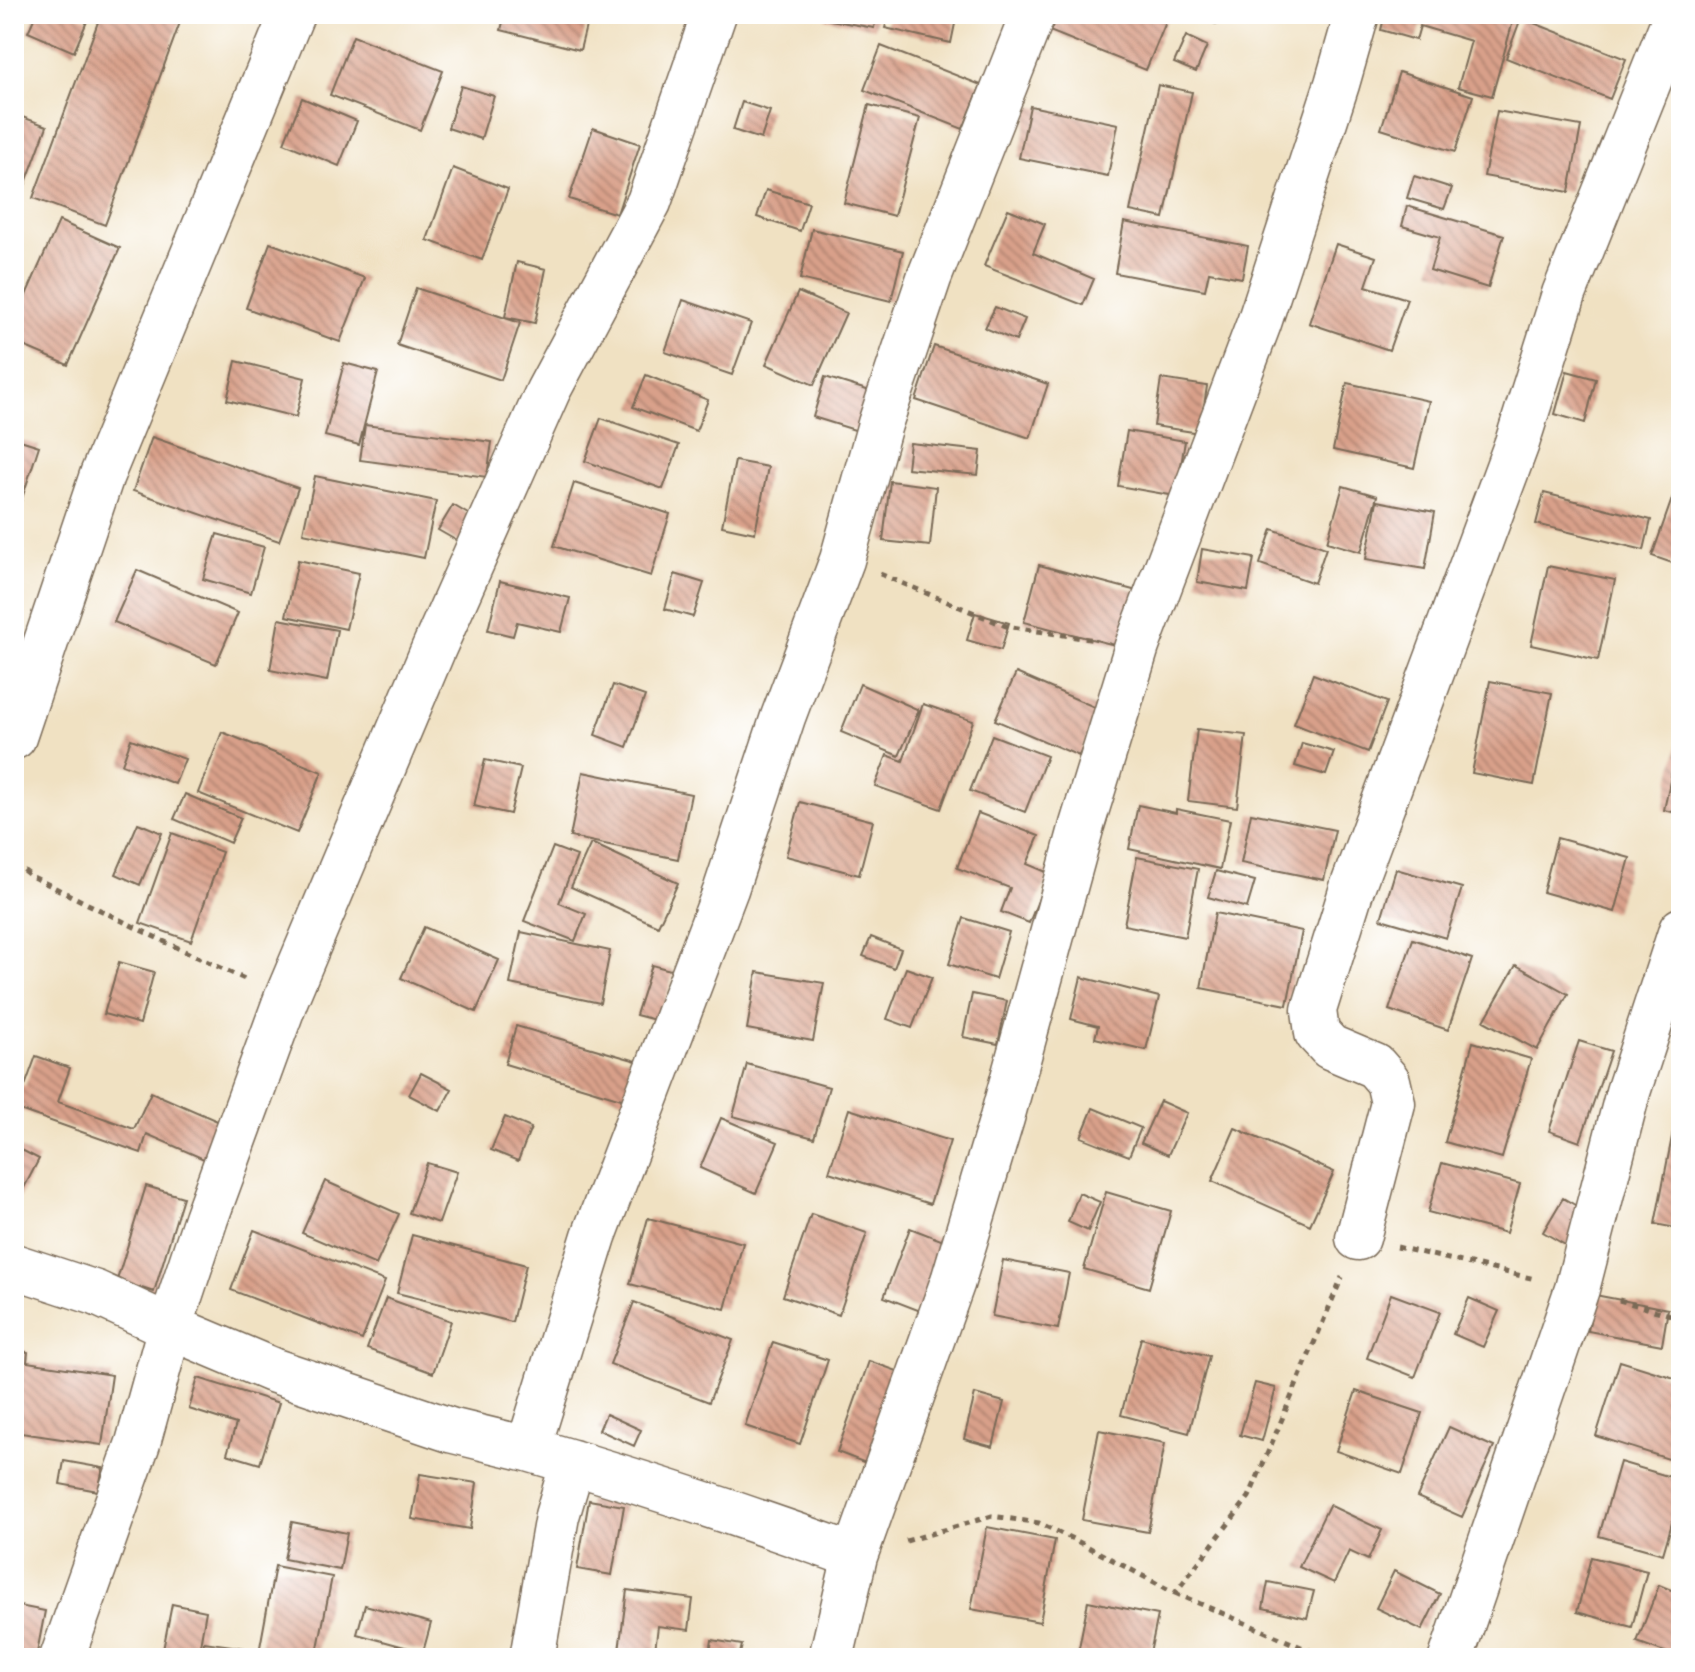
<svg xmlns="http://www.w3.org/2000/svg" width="1695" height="1672" viewBox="0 0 1695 1672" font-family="'IM FELL English',serif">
<defs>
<pattern id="building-back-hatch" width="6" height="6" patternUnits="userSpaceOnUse" patternTransform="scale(2)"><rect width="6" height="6" fill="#d9a08a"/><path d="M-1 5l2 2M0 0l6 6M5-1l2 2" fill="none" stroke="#b18370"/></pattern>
</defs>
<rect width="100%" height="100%" fill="#fff"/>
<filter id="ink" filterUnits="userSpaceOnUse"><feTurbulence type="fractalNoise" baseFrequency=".0125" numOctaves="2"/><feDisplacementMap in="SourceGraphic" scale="16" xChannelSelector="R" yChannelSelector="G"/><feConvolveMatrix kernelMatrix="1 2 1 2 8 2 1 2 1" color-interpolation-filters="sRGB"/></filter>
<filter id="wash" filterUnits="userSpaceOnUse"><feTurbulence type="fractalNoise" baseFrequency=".006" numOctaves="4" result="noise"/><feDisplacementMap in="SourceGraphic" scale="32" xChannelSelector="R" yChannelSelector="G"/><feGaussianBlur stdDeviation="1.8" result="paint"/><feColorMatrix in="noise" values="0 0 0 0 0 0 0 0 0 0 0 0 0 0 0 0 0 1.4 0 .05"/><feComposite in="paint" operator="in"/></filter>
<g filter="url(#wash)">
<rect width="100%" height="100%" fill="#f0e1c2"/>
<g id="blocks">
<path fill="url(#building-back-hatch)" d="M36,14H76L88,19L74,52L28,32Z
M101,14H174L182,17L105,225L33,198Z
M505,14H589L580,50L501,30Z
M826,14H877L874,28L825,19Z
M889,14H957L951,43L885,28Z
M1054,14H1165L1169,15L1146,70L1047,30Z
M1194,14H1220L1218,24L1193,19Z
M1385,14H1515L1492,96L1458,87L1471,41L1420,26L1416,40L1381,30Z
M1521,18L1626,59L1610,99L1506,58Z
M353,36L443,71L420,130L330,95Z
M1186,36L1207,46L1196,72L1174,63Z
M881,46L981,85L963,129L864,90Z
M1399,72L1473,96L1455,152L1381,129Z
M1158,85L1192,92L1164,218L1130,211Z
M461,86L494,96L481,139L448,128Z
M302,98L357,121L339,166L284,143Z
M742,102L770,111L761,139L733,130Z
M869,105L920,118L894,216L844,203Z
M1030,106L1118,124L1108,176L1019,158Z
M1497,111L1581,126L1569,192L1484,176Z
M14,114L47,126L21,196L14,193Z
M593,128L640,144L617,214L569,199Z
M453,168L508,189L482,260L427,240Z
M1414,176L1452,188L1444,209L1407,198Z
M766,190L809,203L800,231L757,217Z
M1407,206L1504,235L1488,288L1430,270L1440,237L1402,226Z
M1008,209L1045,224L1033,253L1094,279L1083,305L984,266Z
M59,221L120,248L68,365L14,342V322Z
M1124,222L1248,246L1242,278L1209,272L1205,290L1115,273Z
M812,229L903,251L891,301L800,279Z
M270,243L365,278L340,342L246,308Z
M1336,244L1376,257L1366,286L1407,299L1389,350L1309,323Z
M517,262L546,269L535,323L505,317Z
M416,288L520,323L501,380L397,345Z
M798,292L846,313L814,385L766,364Z
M683,300L751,323L732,375L665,352Z
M995,307L1025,319L1016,341L985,328Z
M934,346L1048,384L1030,438L916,400Z
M236,361L305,378L296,417L227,400Z
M344,363L378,372L359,445L325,436Z
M1567,371L1596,379L1585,423L1555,414Z
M646,375L708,400L696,431L633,407Z
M825,377L870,391L858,431L813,417Z
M1161,379L1207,386L1200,433L1154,426Z
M1347,383L1429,401L1414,468L1333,450Z
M601,418L679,445L663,489L585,461Z
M365,425L492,442L487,477L360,460Z
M1127,431L1185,441L1176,496L1118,486Z
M152,437L298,488L279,541L133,491Z
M14,438L39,446L15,520H14Z
M910,443L981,451L978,475L907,468Z
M735,461L768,467L755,533L722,526Z
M315,476L436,501L424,558L303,533Z
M890,481L936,487L930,546L883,541Z
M574,483L670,514L651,576L554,546Z
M1343,486L1377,496L1361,552L1327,542Z
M1544,493L1651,520L1644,550L1536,524Z
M1673,496L1681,499V566L1652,556Z
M1377,501L1435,512L1425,569L1366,559Z
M453,505L473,517L459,542L438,530Z
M1272,529L1326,548L1314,583L1260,564Z
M217,534L264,547L251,593L203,579Z
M1202,549L1254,558L1248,591L1197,582Z
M298,560L359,573L346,629L286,616Z
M1039,565L1137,591L1123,647L1024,622Z
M1548,566L1615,580L1598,660L1531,645Z
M137,570L238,613L216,664L114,622Z
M675,574L704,583L693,617L665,609Z
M500,581L570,598L561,632L517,622L513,636L488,630Z
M975,613L1009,623L1001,650L967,640Z
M279,619L337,630L327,681L270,670Z
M1016,673L1099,709L1079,756L995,720Z
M1313,674L1387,702L1368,752L1294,724Z
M1490,681L1552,693L1534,785L1472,773Z
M860,684L919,710L899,756L841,732Z
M613,685L645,696L627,747L595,735Z
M923,704L973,721L941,809L875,786L887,755L903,761Z
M1197,729L1246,735L1237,807L1188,801Z
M222,732L322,772L297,833L198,793Z
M1680,734H1681V814L1664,810Z
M992,735L1047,756L1025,812L970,791Z
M131,739L185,759L175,784L122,764Z
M1302,743L1334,752L1326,775L1295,766Z
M485,760L521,768L510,814L474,806Z
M583,772L691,794L678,859L570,837Z
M185,794L241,818L230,843L174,819Z
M800,802L873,821L859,875L786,856Z
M1138,805L1176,813V809L1230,820L1220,869L1129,849Z
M978,813L1039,836L1027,864L1049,873L1029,923L1001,912L1010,888L957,868Z
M1251,813L1335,830L1324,880L1241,863Z
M138,823L162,833L140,885L116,874Z
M172,833L222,852L191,941L140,923Z
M1557,838L1630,858L1615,912L1543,892Z
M591,843L678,883L658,926L571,887Z
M553,847L577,856L559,903L586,914L575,941L524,921Z
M1137,857L1198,869L1185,937L1124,925Z
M1396,869L1462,888L1446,938L1381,919Z
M1216,871L1255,881L1247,908L1208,897Z
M1215,913L1302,931L1287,1005L1201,988Z
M964,918L1009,932L995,979L949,964Z
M424,927L499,960L476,1012L401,978Z
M521,932L610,951L600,1003L510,984Z
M871,937L901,949L894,968L863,956Z
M1413,939L1472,959L1448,1030L1389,1010Z
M119,962L154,972L140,1024L104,1014Z
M652,965L674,971L659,1021L636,1015Z
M1516,965L1568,994L1537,1050L1484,1021Z
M906,968L932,977L912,1028L887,1019Z
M757,972L824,983L813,1041L747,1029Z
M1081,977L1159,997L1146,1050L1095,1038L1098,1026L1071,1019Z
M972,994L1007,1001L998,1044L963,1037Z
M516,1026L640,1062L628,1101L505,1064Z
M1579,1041L1611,1051L1580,1142L1549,1131Z
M1473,1042L1531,1059L1502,1158L1445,1142Z
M36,1056L70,1068L58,1102L134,1129L151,1092L222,1123L206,1160L147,1134L141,1153L14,1108V1082L25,1086Z
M747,1064L829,1087L814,1138L733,1116Z
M421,1073L452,1089L440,1111L409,1095Z
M1680,1096H1681V1229L1655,1224Z
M1160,1101L1187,1113L1168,1155L1141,1143Z
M1093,1108L1141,1128L1129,1156L1081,1137Z
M849,1109L950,1141L930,1204L829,1172Z
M505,1117L531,1128L518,1161L491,1150Z
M721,1118L778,1142L756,1193L700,1168Z
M1235,1128L1334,1172L1310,1225L1212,1181Z
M14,1146L39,1159L14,1207Z
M427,1163L457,1172L439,1223L409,1213Z
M1442,1163L1520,1184L1506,1233L1428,1212Z
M325,1181L399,1214L376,1265L302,1233Z
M146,1186L183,1197L154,1292L117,1280Z
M1106,1192L1171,1211L1149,1288L1084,1269Z
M1079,1193L1100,1202L1088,1231L1068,1222Z
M1563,1198L1587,1212L1567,1246L1543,1232Z
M811,1214L867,1233L839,1315L783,1296Z
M648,1218L743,1243L725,1309L630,1284Z
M910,1228L949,1243L923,1312L884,1297Z
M254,1230L385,1281L362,1340L231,1290Z
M412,1235L526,1265L512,1322L397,1293Z
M1003,1260L1069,1273L1058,1329L992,1316Z
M1391,1294L1440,1312L1415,1377L1367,1358Z
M1595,1295L1668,1309L1662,1345L1588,1331Z
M386,1298L451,1321L433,1373L367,1349Z
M1469,1298L1499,1311L1483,1347L1453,1334Z
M634,1302L733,1340L709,1402L610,1364Z
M1141,1338L1209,1356L1189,1433L1121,1415Z
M773,1342L828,1360L800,1444L745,1426Z
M14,1350L28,1352L27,1362L112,1375L102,1445L14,1432Z
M869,1361L903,1373L871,1465L837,1452Z
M1620,1361L1681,1380V1463L1596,1436Z
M198,1378L279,1403L260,1464L227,1454L236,1424L189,1409Z
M1255,1383L1276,1388L1262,1441L1240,1435Z
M1356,1391L1422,1413L1402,1474L1336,1451Z
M975,1394L1004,1402L993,1447L964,1439Z
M606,1414L641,1430L634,1446L599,1430Z
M1449,1427L1494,1447L1462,1517L1417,1497Z
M1099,1430L1165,1443L1148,1532L1082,1520Z
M64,1461L103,1468L98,1491L60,1484Z
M1620,1462L1681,1480V1492L1663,1554L1599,1536Z
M420,1474L477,1483L470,1529L412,1519Z
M589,1500L624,1506L612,1575L577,1569Z
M1329,1505L1382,1530L1368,1560L1349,1551L1334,1583L1299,1567Z
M292,1522L347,1533L340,1570L284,1559Z
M987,1527L1055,1540L1040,1622L971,1609Z
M1591,1557L1647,1571L1632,1627L1577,1612Z
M275,1566L332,1577L316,1658H258Z
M1394,1571L1440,1594L1422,1630L1376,1608Z
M1268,1582L1314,1591L1307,1618L1263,1608Z
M1659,1585L1681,1594V1658L1637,1642Z
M627,1590L693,1599L689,1630L658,1626L654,1658H618Z
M1088,1601L1158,1615L1149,1658H1077Z
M172,1604L206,1611L198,1657L163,1650Z
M14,1605L45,1611L36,1658H14Z
M365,1605L431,1623L423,1652L357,1634Z
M712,1640L742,1645L739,1658H709Z
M204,1642L246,1648L244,1658H201Z"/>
</g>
</g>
<g filter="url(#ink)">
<use href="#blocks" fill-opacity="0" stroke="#7a6a57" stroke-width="2"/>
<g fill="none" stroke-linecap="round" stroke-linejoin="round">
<g stroke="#7a6a57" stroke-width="47">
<path id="minor" d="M1033,14L929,278L880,424L842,560L783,717L726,889L594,1236L528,1449C639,1481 747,1517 855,1556L953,1281L1002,1118L1082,825L1137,646L1259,323L1337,84L1357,14
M14,737L102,475L292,14
M1358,1238L1393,1103L1388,1081L1375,1066L1330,1047L1317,1033L1314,1010L1352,888L1517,443L1564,294L1676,14
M14,1266L96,1293L170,1327L272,1370L450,1430L528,1449
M62,1658L138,1443L170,1327L206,1218L286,999L433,650L548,391L649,202L714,14
M532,1658L557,1516L573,1462
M831,1658L855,1556
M1451,1658L1577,1289L1628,1092L1681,930"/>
</g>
<path stroke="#7a6a57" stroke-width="5" stroke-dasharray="6 6" stroke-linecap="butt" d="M880,574L1006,626L1095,640
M14,863L31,876L163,941L249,981
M1397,1247L1535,1279
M1619,1300L1681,1318
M906,1541L992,1516L1039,1523L1075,1540L1175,1593L1249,1497L1342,1277
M1175,1593L1308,1650L1375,1658
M1303,1658L1308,1650"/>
<use href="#minor" stroke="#fff" stroke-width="44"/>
</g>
</g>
<rect width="1695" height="1672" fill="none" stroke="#fff" stroke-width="48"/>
</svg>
